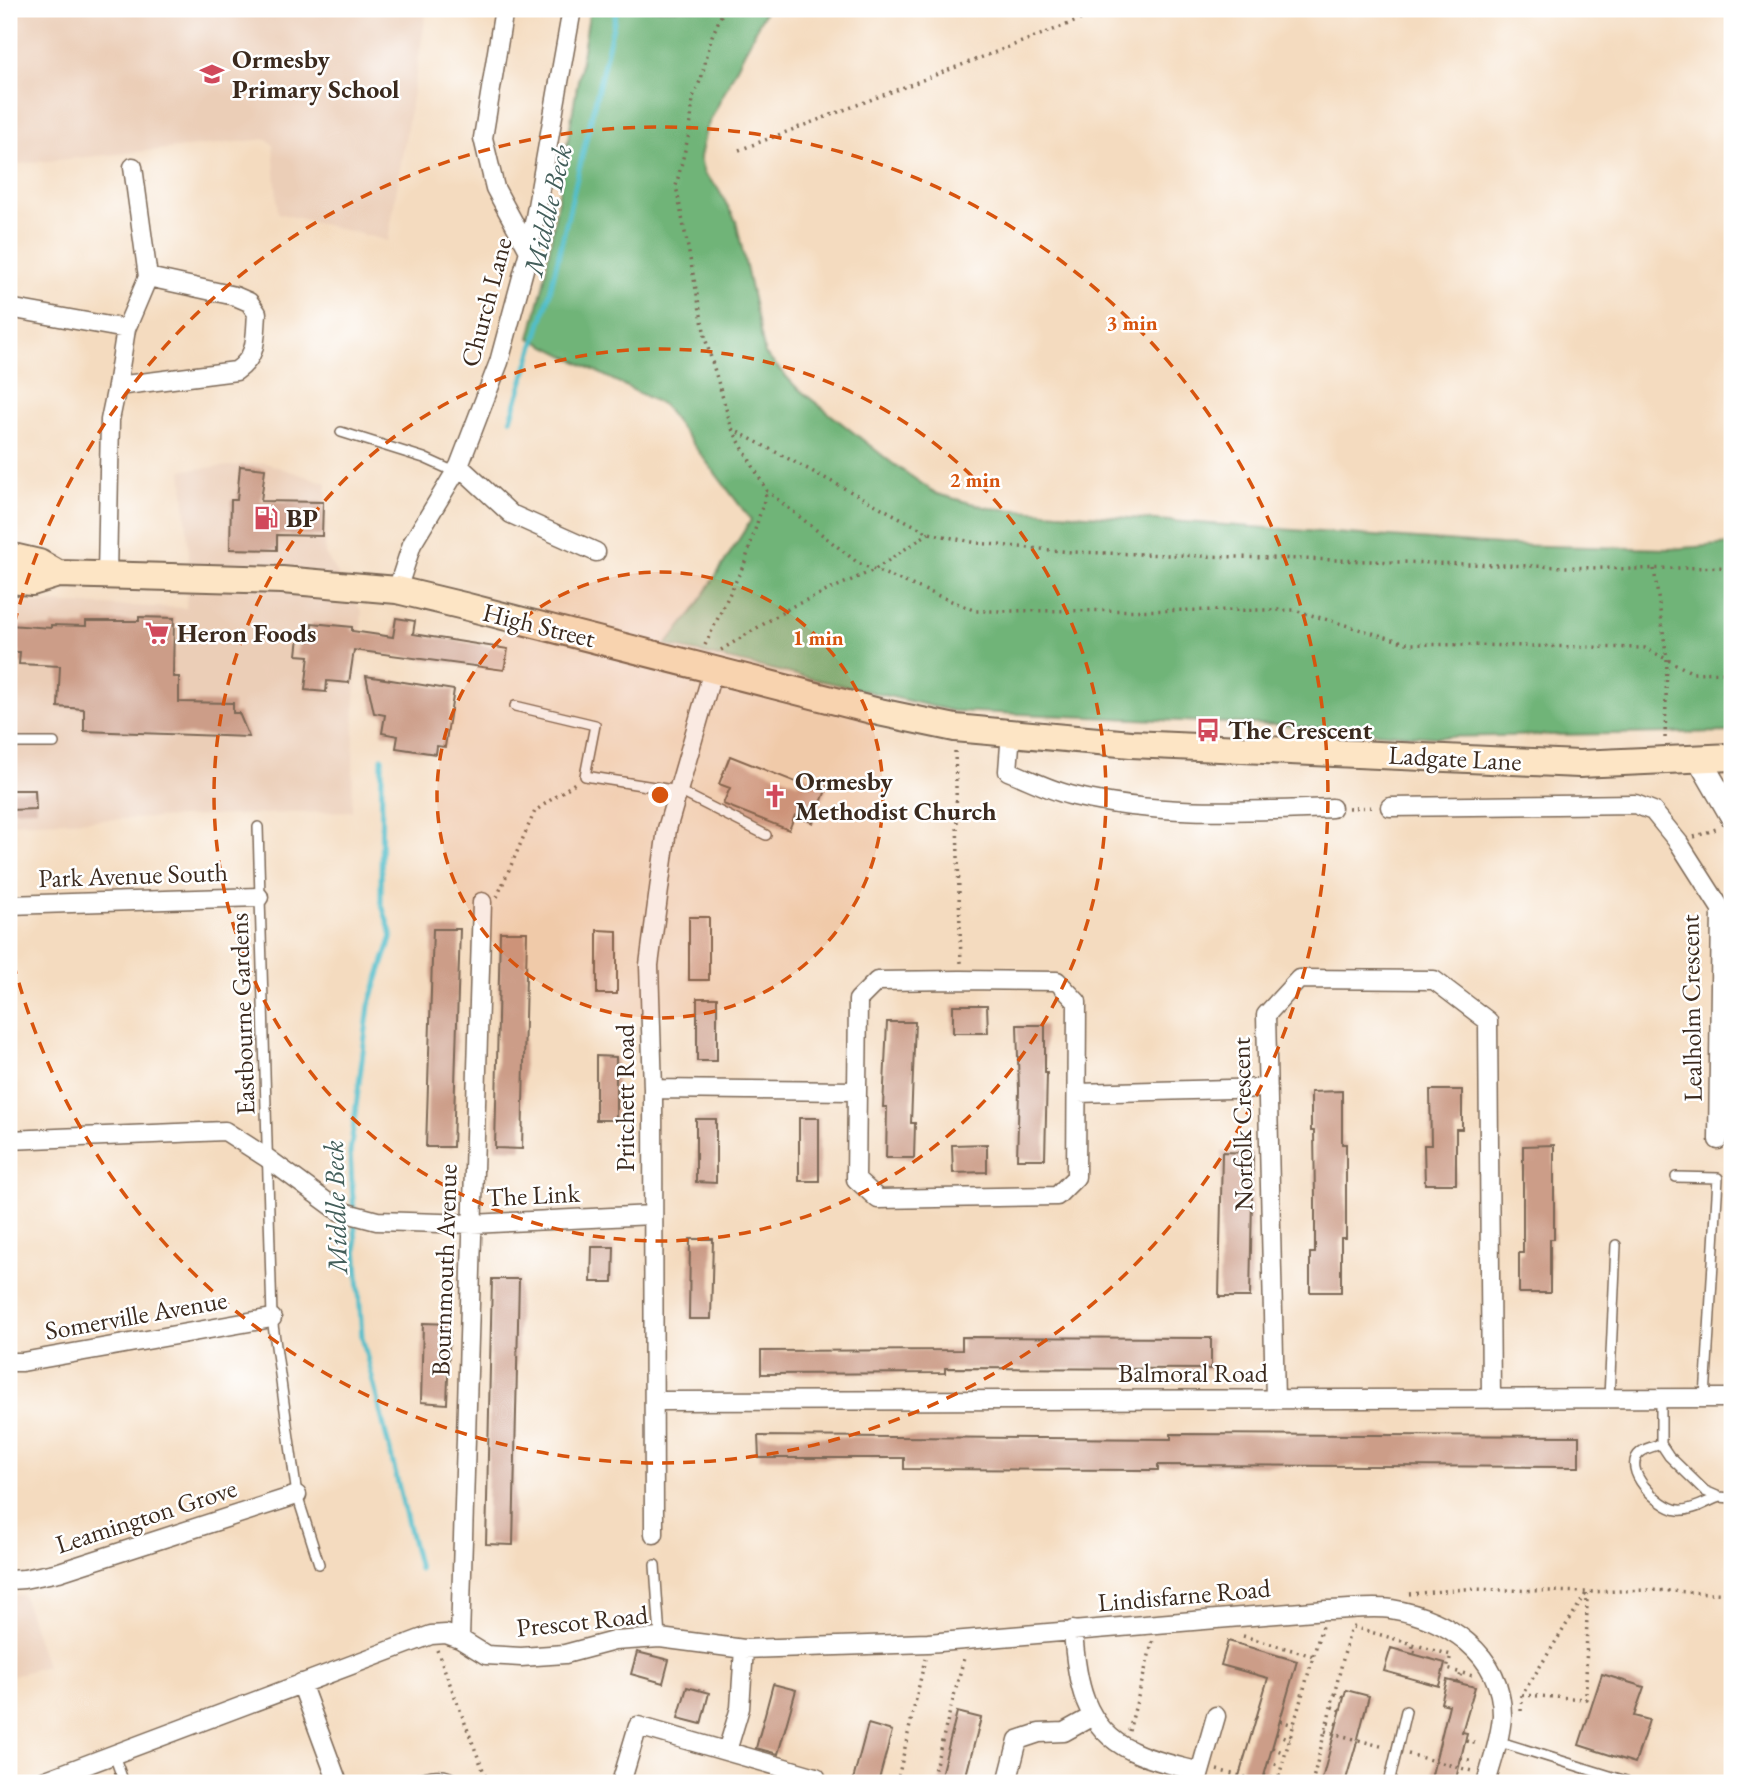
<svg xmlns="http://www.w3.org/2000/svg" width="1741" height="1792" viewBox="0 0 1741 1792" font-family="'EB Garamond',serif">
<rect width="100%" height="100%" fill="#fff"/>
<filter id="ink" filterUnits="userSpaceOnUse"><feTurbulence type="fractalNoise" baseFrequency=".0143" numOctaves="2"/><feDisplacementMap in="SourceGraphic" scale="14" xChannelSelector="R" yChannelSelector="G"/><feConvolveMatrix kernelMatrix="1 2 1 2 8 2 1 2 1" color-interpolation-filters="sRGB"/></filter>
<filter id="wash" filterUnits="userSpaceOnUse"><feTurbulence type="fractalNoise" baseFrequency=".00686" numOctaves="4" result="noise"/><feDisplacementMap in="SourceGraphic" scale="28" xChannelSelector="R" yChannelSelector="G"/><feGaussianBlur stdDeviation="1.57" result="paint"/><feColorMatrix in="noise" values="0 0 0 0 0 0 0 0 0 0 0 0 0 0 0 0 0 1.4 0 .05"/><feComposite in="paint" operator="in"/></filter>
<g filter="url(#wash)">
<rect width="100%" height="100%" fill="#f4dbbf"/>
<path fill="#ebceb7" d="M9,9H427L388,241L278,213L273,145L267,139L9,165Z
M265,463L327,483L325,554L362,612L355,699L352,811L9,823V736L17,602L186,608L189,554L182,470Z
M9,1595H23L46,1666L9,1677Z"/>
<path fill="#6fb478" stroke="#556f4b" stroke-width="2" d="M590,9H766L706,129L700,158L704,174L717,187L736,221L765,354L796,387L892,463L937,494L989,508L1500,545L1670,549L1732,544V732L1434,737L1274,725L953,711L666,645L693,612L751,520L663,405L530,338L544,282Z"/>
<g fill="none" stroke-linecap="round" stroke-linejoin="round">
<path stroke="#51beca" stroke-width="5" d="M511,419L548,300L617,9
M382,758L381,902L392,936L369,1006L350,1153L362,1337L419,1569"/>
</g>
<g id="blocks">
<path fill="#cc9d88" d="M240,466L265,469L261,501L323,502L322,536L277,535V550L230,549L231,500H237Z
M139,617L174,618L173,677H179V702L233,703V713H239L249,737L84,731V709L58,707L60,666L19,664L20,652H9V625L51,628V625L86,626V621H139Z
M396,618L415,621L413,634L508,649L504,670L354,650L349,683L327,681L326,692L305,690L309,656L297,655L299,637L311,639L312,623L352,627V631L393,637Z
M366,676L454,690L445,747L437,746L436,754L396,748L398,736L382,733L385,715L374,713Z
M730,756L798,783L801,774L828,785L813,823L795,815L789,830L723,804L730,788L719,784Z
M9,790H35L36,809L9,810Z
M689,917H709V980H689Z
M433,929H460L453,1147H426Z
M597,930L617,931V994H597Z
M500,932H527L522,1149L495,1148Z
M697,998H717V1061H697Z
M953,1005H987L988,1033H953Z
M887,1022H915L911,1123H915L914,1158H886L887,1107H883Z
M1017,1025H1045V1073H1047L1045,1159H1017L1019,1090Z
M596,1056L616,1057V1120H596Z
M1430,1090H1462V1129H1456V1184H1425L1424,1145H1431Z
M1342,1091V1144H1346V1238H1341V1292H1310V1253H1315V1199L1314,1131H1311V1092Z
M799,1118H819V1181H799Z
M696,1119H716V1183L696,1182Z
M987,1144V1172L953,1173L952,1145Z
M1554,1145V1239H1550V1293H1519V1253H1523V1146Z
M1222,1152L1253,1153L1250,1297H1219Z
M690,1239H713L711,1319H689Z
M592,1247H614L613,1282H591Z
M492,1279H519L513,1545L486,1544Z
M423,1323L450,1324L447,1404L421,1402Z
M962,1337L1211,1338V1369L945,1368V1373L761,1374V1351L962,1350Z
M1171,1434L1579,1436V1467L1158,1465V1470L904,1469V1458H759L758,1436L1171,1439Z
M1228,1641L1297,1661L1262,1783H1237L1268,1678L1221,1665Z
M1391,1648L1445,1663L1439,1686L1384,1671Z
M637,1652L669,1660L663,1683L631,1674Z
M1602,1674L1644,1687L1634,1716L1649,1720L1635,1763L1579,1745Z
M1447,1680L1475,1687L1462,1732L1467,1733L1455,1783H1430L1449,1705L1441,1703Z
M773,1684L796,1690L778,1754L756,1748Z
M687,1687L709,1693L701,1724L678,1718Z
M1346,1690L1369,1696L1358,1738L1345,1783H1321Z
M957,1712L981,1718L971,1756L964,1783H939Z
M868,1724L892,1731L878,1783L853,1780Z"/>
</g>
</g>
<g filter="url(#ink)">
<use href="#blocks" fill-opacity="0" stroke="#7c6856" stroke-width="2"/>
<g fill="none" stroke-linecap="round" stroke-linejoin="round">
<g stroke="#7c6856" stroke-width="12">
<path id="service" d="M341,432L424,458L455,472
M515,706L595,725L585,776L679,791L766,835
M9,743H54
M258,827L272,1318L297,1495L319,1564
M1676,1177L1718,1178L1705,1398
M1609,1398L1616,1245
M1661,1398V1444L1669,1456L1705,1491L1719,1497L1732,1498
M1661,1444C1655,1446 1646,1448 1641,1452C1619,1469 1660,1508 1678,1510C1691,1512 1708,1501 1719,1497
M655,1565L660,1638
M1497,1741L1626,1781
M114,1755L124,1783
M405,1783C424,1777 443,1768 459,1783
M1389,1783L1406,1711"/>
</g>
<g stroke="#7c6856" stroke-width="21">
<path id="minor" d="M504,9L483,138L495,188L529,251
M133,167L148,277
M9,308L126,329L148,277L235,296L249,302L257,313C255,338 258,356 236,371L117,386L110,420L107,576
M117,386L126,329
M459,466L511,514L596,552
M397,590L412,544L459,466L499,362L529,251L572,9
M1011,732L1008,771C1029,779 1051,791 1074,796C1158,816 1245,811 1332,808
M1390,807L1635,804L1653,811L1679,843L1721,909L1718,1140
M9,905L259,897
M961,980L1057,981L1077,1002L1076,1177L1057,1196L878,1199L856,1179L858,1000L877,981Z
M653,1089L856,1091
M1077,1093L1268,1088
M9,1140L225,1131L267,1158L339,1211L377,1221L472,1224L652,1215
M9,1362H22L272,1318
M1275,1399L1266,1015L1299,979L1434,980L1488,1021L1491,1399
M654,1401L1732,1398
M654,1534L653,1089L649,965L667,829L713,670
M9,1580L24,1579L59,1572L297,1495
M1073,1630C1076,1679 1083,1728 1132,1751C1152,1761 1178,1766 1200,1772L1197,1783
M460,1639L482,902
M301,1683L338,1783
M727,1751L740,1708L744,1649
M1200,1772L1216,1716
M38,1783L431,1635L446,1634L460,1639L486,1655L521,1657L565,1654L614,1641L660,1638L744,1649L928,1643L1326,1610C1347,1610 1371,1606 1391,1609C1446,1618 1502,1653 1502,1715C1501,1737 1492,1762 1486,1783
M621,1783L638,1726L816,1777L814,1783
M1007,1783L1018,1740L1039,1733L1064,1732L1091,1717"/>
</g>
<g stroke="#7c6856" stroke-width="26">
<path id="tertiary" d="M1699,759L1732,816"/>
</g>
<g stroke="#7c6856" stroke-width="30">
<path id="secondary" d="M9,556L39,563L58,574
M9,580L32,582L58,574L282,580L397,590L464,606L879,712L955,728L1131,744L1579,764L1732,757"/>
</g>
<path stroke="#7c6856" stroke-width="3.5" stroke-dasharray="2 5" stroke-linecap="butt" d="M724,9L712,36L701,79L693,97L690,130L676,186L706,341L732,429L929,533L977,543L1072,552L1631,569L1732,567
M739,150L1108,9
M732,429L767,491L858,563L976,611L1294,610L1410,644L1645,648L1693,673L1732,672
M1654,569L1667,659L1665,740
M705,645L745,562L767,491
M721,650L793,606L874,570L929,533
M955,751L961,963
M1348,808L1375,807
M1694,837L1716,829
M497,897L535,811L575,783
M1409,1594L1466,1589L1587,1592L1650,1590L1732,1594
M1353,1627L1451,1655L1447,1669L1473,1676
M1243,1636L1313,1656
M1413,1646L1412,1651L1416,1652L1415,1655
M437,1650L488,1783
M1458,1683L1461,1673
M1335,1694L1345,1697
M1522,1695L1586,1699L1587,1594
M1332,1707L1341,1710
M1521,1711L1522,1695L1587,1592
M1280,1721L1294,1725
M1328,1722L1338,1724
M1129,1731L1153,1640
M1325,1731L1384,1747
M1276,1734L1290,1739
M1466,1741L1477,1744
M1272,1748L1285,1753
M1408,1754L1472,1771
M1461,1758L1473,1761
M1268,1762L1281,1766
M1217,1770L1267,1783
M1264,1775L1278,1780
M1457,1778L1459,1779L1458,1783
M897,1783L925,1659
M931,1783L964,1658
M1277,1783L1322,1626
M1312,1783L1351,1627
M1728,1783L1730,1594"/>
<use href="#service" stroke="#fff" stroke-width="9"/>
<use href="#minor" stroke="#fff" stroke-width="18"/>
<use href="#tertiary" stroke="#fff" stroke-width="23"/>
<use href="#secondary" stroke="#fde5c5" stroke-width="26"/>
</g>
</g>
<circle cx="660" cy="795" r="223" fill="#d7540e" fill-opacity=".12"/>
<g fill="none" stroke="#d7540e" stroke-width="3.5" stroke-dasharray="12 9">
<circle cx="660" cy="795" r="223"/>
<circle cx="660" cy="795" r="446"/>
<path d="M9 645A668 668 0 1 1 9 945"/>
</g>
<defs>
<g id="school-bare" transform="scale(1.89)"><path d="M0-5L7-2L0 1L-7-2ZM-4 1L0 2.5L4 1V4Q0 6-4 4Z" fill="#d1495b" stroke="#fff" stroke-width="2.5" paint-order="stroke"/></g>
<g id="fuel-bare" transform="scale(1.89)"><path d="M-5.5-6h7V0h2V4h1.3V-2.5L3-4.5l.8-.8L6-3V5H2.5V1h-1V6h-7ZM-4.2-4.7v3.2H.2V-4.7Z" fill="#d1495b" stroke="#fff" stroke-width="2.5" paint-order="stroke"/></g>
<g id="supermarket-bare" transform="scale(1.89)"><path d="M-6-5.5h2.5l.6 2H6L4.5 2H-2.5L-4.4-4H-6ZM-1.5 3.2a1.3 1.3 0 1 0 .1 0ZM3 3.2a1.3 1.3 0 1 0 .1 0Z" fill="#d1495b" stroke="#fff" stroke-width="2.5" paint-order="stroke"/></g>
<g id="bus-bare" transform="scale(1.89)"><path d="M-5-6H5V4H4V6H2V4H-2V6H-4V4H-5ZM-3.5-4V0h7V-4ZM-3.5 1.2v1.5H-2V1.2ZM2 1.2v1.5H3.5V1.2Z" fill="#d1495b" stroke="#fff" stroke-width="2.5" paint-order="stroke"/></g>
<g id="church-bare" transform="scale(1.89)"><path d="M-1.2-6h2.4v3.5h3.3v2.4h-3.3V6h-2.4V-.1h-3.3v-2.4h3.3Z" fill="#d1495b" stroke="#fff" stroke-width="2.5" paint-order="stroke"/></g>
</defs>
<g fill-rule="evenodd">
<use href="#school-bare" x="212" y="74"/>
<use href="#fuel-bare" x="266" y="518"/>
<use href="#supermarket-bare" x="157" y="633"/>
<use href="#bus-bare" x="1208" y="730"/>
<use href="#church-bare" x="775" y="796"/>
</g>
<g text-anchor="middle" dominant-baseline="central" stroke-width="5" stroke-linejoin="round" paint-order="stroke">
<g font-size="26" font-weight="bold" fill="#3b2a1e" stroke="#fff" text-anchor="start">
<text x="232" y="59">Ormesby<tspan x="232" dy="30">Primary School</tspan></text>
<text x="286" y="518">BP</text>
<text x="177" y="633">Heron Foods</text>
<text x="1228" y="730">The Crescent</text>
<text x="795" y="781">Ormesby<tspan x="795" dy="30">Methodist Church</tspan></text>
</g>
<g font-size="26" fill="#3b2a1e" stroke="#fff">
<text transform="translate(486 302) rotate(-75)">Church Lane</text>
<text transform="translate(539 625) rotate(14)">High Street</text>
<text transform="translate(1455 758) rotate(3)">Ladgate Lane</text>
<text transform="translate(133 875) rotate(-2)">Park Avenue South</text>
<text transform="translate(1691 1008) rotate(-91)">Lealholm Crescent</text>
<text transform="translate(242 1014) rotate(-92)">Eastbourne Gardens</text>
<text transform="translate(625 1098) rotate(-90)">Pritchett Road</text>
<text transform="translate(1242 1124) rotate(-91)">Norfolk Crescent</text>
<text transform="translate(533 1195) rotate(-3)">The Link</text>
<text transform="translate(444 1270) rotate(-88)">Bournmouth Avenue</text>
<text transform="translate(136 1315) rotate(-10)">Somerville Avenue</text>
<text x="1193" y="1373">Balmoral Road</text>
<text transform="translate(146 1516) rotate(-18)">Leamington Grove</text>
<text transform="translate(1184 1595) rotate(-5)">Lindisfarne Road</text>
<text transform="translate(582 1621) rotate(-6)">Prescot Road</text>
</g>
<g font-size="28" font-style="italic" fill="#435e5a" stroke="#fff">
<text transform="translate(547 210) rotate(-77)">Middle Beck</text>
<text transform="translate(335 1207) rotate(-92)">Middle Beck</text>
</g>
</g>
<circle cx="660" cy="795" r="10" fill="#d7540e" stroke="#fff" stroke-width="3.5"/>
<g font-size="21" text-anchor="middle" font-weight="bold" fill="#d7540e" stroke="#fff" stroke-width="5" stroke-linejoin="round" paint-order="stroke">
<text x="1132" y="330">3 min</text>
<text x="975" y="487">2 min</text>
<text x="818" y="645">1 min</text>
</g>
<rect width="1741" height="1792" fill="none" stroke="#fff" stroke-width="35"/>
</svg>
